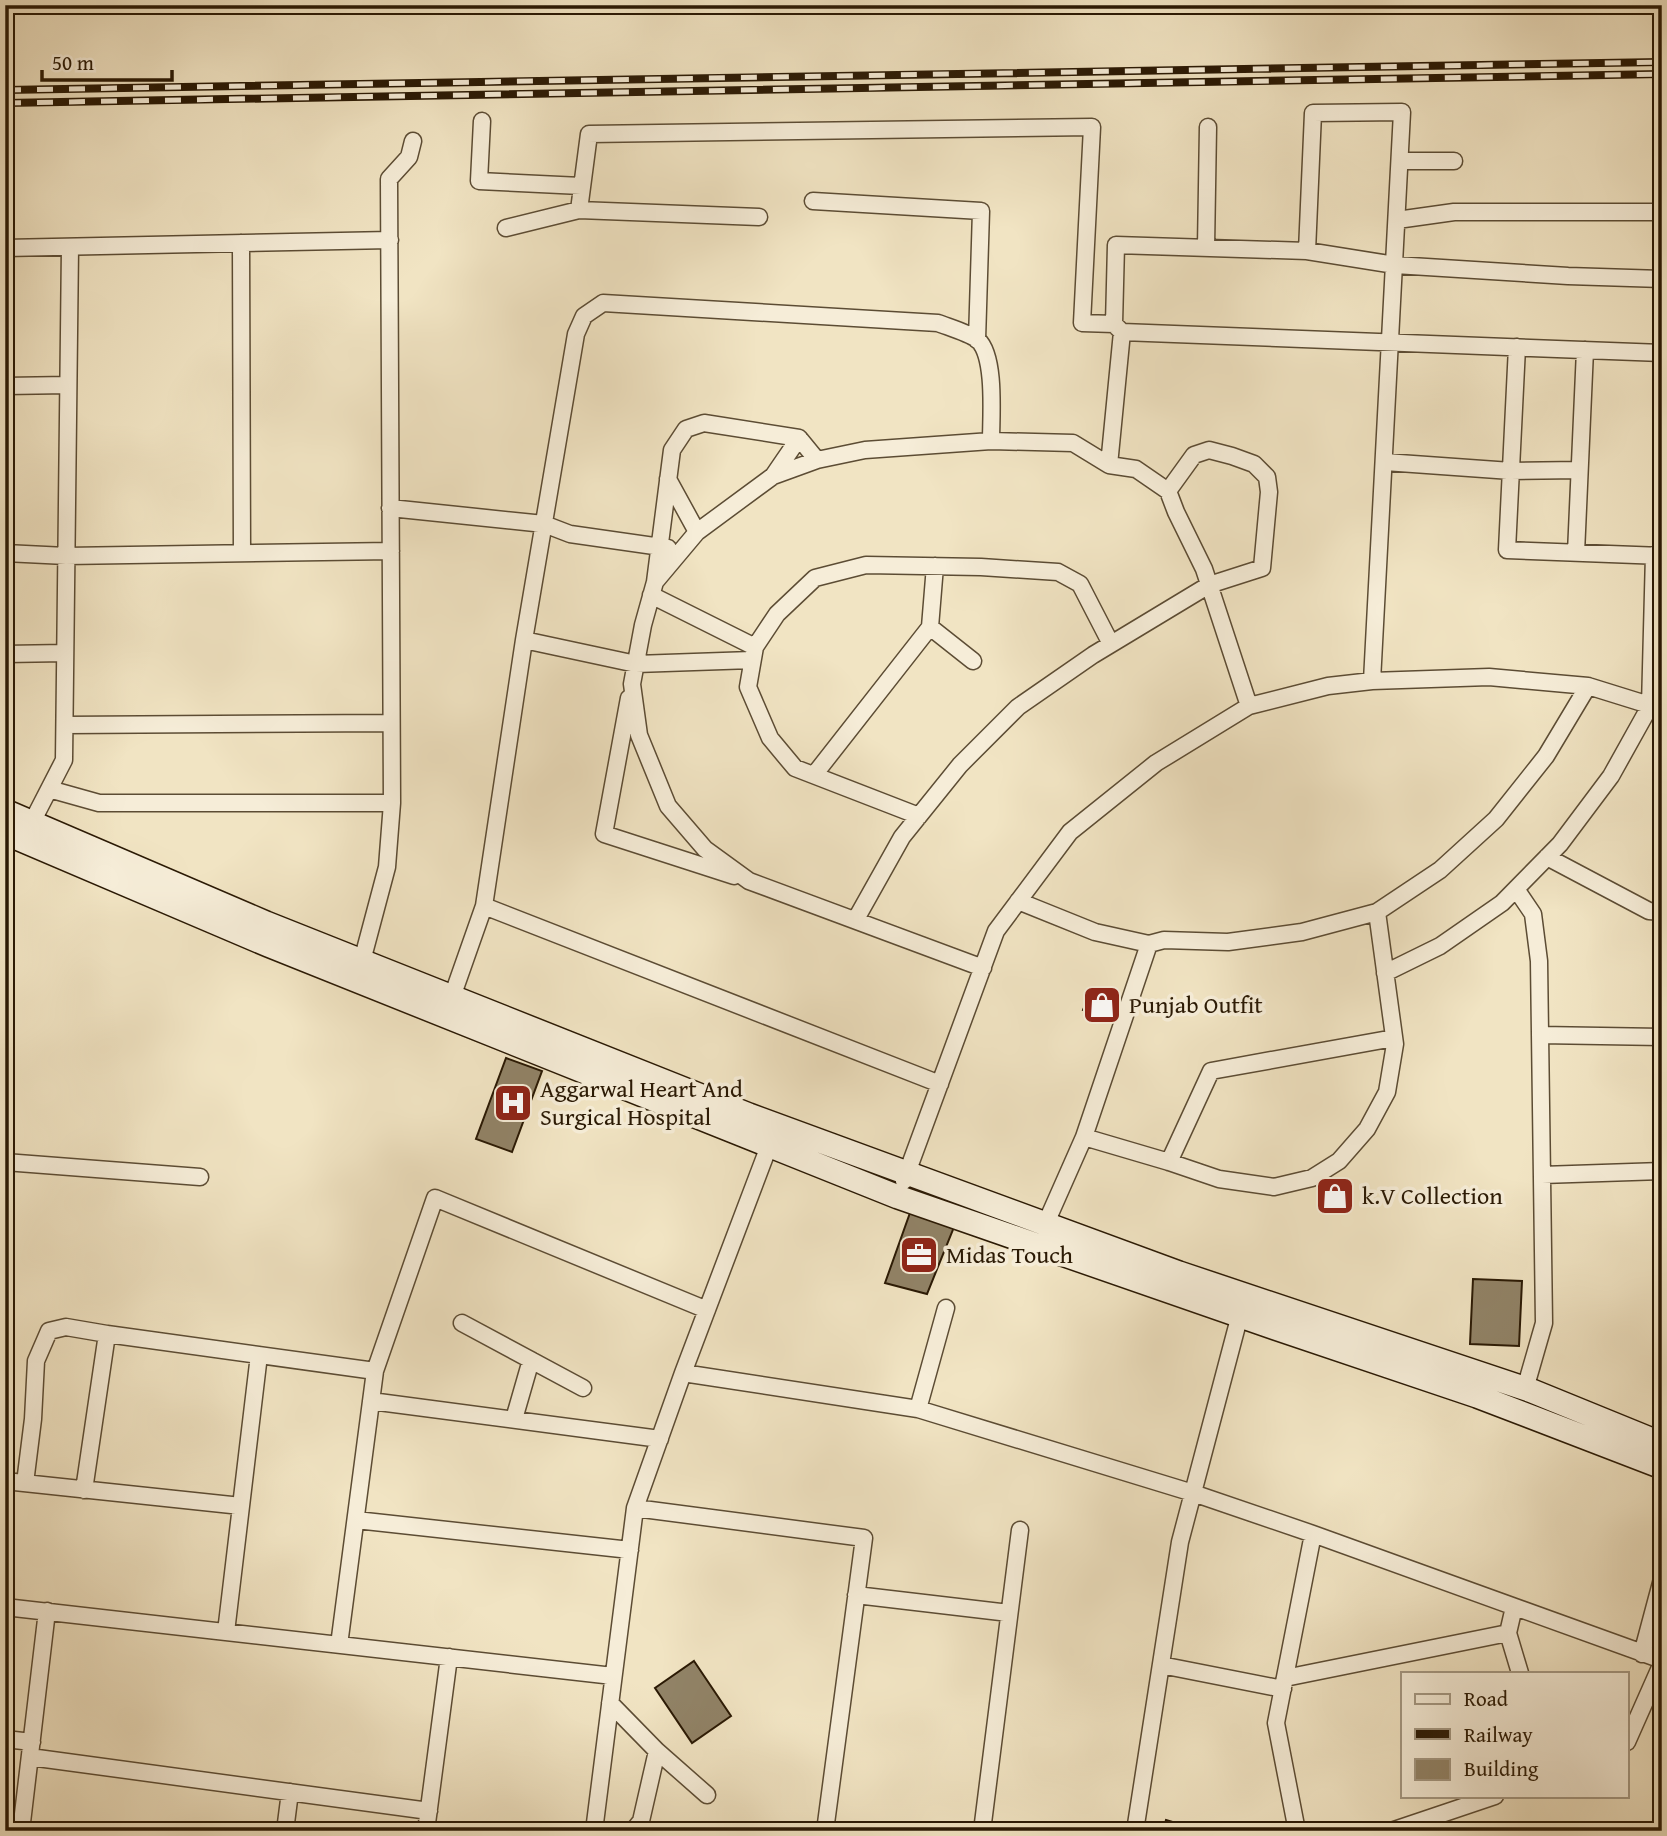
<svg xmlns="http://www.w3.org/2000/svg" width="1667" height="1836" font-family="'Gentium Book Plus',serif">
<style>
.building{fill:#918367;stroke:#2a1904;stroke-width:2}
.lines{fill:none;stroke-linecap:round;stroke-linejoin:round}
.minor-casing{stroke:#5c4c34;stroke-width:19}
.secondary-casing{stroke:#2a1904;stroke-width:26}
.minor{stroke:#f6edd8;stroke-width:16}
.secondary{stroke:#f6edd8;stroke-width:23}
.rail-casing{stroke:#2a1904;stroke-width:8}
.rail{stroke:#f6edd8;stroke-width:5;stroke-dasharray:16;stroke-linecap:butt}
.labels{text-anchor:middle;stroke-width:7;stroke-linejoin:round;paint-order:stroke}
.poi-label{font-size:24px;fill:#2a1904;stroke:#f6edd8;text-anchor:start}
</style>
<rect width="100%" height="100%" fill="#f1e4c3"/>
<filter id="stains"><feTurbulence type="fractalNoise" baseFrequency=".00286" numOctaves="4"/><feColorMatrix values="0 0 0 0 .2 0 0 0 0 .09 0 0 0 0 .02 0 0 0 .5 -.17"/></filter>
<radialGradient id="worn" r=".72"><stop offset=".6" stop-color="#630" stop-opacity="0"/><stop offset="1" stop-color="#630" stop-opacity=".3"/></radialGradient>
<path class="building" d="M 1092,989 L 1121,1000 L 1112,1022 L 1083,1010 Z
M 506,1058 L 542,1071 L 512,1152 L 476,1139 Z
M 911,1210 L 954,1227 L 927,1294 L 885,1283 Z
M 1473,1279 L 1522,1281 L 1519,1346 L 1470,1344 Z
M 694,1661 L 731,1716 L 692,1743 L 655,1688 Z
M 1166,1820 L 1202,1831 L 1163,1831 Z"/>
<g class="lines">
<defs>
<path id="minor" d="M 482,121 L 479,181 L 581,186
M 1400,161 L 1454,161
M 813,201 L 981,211 L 977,340
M 579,210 L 589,134 L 1092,127 L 1082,323 L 1114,324
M 1397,220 L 1454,212 L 1662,212
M 506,228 L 579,210 L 759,217
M 241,243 L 242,553
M 1206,247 L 1208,127
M 5,248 L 390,240
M 1307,251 L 1313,113 L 1402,112 L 1372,681
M 1662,279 L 1568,276 L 1395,265 L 1307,251 L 1116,245 L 1114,324 L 1122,332 L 1662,353
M 1517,347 L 1507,550 L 1662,556
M 5,386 L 68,385
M 1385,462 L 1511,471 L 1579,470
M 1109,465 L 1122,332
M 773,476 L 799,438
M 668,479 L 697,532
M 390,508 L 544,524 L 570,534 L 668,548
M 5,553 L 66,556 L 391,551
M 1576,553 L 1585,350
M 655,582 L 672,450 L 686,429 L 704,423 L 799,438 L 817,460
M 651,595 L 755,647
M 930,627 L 973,661
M 524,640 L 636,664 L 752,660
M 5,654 L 65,653
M 629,698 L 604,834 L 734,876
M 65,725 L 391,723
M 814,775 L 930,627 L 935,566
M 49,789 L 99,803 L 392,803
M 919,816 L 795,768 L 770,738 L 748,687 L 755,647 L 777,614 L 815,578 L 866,565 L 981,567 L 1058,572 L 1080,584 L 1111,644
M 28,830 L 64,760 L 70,247
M 1547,857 L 1649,911 L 1662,912
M 1516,889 L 1533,914 L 1539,961 L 1544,1323 L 1525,1389
M 1018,901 L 1095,932 L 1149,944 L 1164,940 L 1228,942 L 1302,932 L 1377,912 L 1440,870 L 1496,819 L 1546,756 L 1588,686
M 484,906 L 940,1084
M 856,919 L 902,837 L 960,765 L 1018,707 L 1093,655 L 1209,585 L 1262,568 L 1269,492 L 1267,477 L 1254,464 L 1232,456 L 1209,450 L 1194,455 L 1168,491
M 362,961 L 387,867 L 392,803 L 389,179 L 409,157 L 413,141
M 983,968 L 749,881 L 705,849 L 668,806 L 639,735 L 632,684 L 643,625 L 655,582 L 697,532 L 773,476 L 817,460 L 865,450 L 991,441 L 1073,443 L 1109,465 L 1136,469 L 1168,491 L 1176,512 L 1204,569 L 1249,706
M 1385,973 L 1440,946 L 1502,903 L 1560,844 L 1611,776 L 1650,706 L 1654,555
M 452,997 L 484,906 L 524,640 L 576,334 L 584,316 L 603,303 L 938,323 C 948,327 969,333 978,340 C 996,357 991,417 991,441
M 1540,1035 L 1662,1037
M 1084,1137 L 1169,1162 L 1219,1179 L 1274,1187 L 1312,1178 L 1339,1161 L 1367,1129 L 1387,1092 L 1395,1044 L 1377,912
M 5,1162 L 200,1177
M 1169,1162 L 1211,1071 L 1394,1038
M 1542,1175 L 1662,1171
M 904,1181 L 996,931 L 1070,832 L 1156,763 L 1249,706 L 1328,686 L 1372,681 L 1489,677 L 1588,686 L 1662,709
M 1046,1223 L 1084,1137 L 1149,944
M 462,1323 L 583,1388
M 683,1373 L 918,1409 L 1193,1493 L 1313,1534 L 1662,1660
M 371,1401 L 660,1439
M 918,1409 L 946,1308
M 514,1419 L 531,1360
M 5,1481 L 241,1506
M 25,1483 L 33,1419 L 36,1361 L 49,1331 L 66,1327 L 107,1334
M 84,1490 L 107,1334 L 375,1371
M 635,1508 L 864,1538 L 825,1831
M 356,1520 L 630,1550
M 856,1595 L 1009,1613
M 5,1607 L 613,1676
M 1514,1607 L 1508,1633 L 1520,1673
M 226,1632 L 259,1355
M 339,1645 L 375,1371 L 435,1198 L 707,1310
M 1642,1654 L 1662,1579
M 1161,1665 L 1283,1689
M 1285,1678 L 1508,1633
M 610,1703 L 657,1751 L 641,1821 L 633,1831
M 5,1739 L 32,1742
M 1627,1742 L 1662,1663
M 657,1751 L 707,1795
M 30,1757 L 429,1811
M 21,1831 L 47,1611
M 285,1831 L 290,1792
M 426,1831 L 449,1657
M 594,1831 L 635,1508 L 683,1373 L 772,1138
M 982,1831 L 1020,1530
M 1135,1831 L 1180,1542 L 1242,1307
M 1297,1831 L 1276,1723 L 1313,1534
M 1391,1831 L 1495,1796"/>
<path id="secondary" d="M 5,811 L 266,923 L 749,1115 L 1179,1273 L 1532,1391 L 1662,1444
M 5,833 L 268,945 L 898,1197 L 1275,1328 L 1477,1396 L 1662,1467"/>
</defs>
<use href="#minor" class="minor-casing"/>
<use href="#secondary" class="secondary-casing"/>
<use href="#minor" class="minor"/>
<use href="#secondary" class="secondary"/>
<defs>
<path id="rail" d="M 5,90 L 1662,62
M 5,103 L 1662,74"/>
</defs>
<use href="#rail" class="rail-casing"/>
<use href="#rail" class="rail"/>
</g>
<defs>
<symbol id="shop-square" viewBox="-11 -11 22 22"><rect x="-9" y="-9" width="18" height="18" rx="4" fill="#8f2418" stroke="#f6edd8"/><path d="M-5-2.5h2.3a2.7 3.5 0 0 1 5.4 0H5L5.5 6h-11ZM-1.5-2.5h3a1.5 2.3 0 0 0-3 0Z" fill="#fff"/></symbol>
<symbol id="hospital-square" viewBox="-11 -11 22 22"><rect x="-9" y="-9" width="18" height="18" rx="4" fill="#8f2418" stroke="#f6edd8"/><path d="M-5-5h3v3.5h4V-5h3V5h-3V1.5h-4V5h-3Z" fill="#fff"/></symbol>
<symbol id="office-square" viewBox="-11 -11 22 22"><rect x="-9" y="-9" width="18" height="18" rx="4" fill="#8f2418" stroke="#f6edd8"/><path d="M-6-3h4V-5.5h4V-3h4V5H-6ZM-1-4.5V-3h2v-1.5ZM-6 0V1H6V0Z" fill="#fff"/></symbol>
</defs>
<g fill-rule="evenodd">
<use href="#shop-square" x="1080" y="983" width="44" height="44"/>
<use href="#hospital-square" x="491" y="1081" width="44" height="44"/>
<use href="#shop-square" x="1313" y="1174" width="44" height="44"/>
<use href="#office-square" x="897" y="1233" width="44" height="44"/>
</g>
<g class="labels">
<g class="poi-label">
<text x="1129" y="1013">Punjab Outfit</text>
<text x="540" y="1097">Aggarwal Heart And<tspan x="540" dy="28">Surgical Hospital</tspan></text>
<text x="1362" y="1204">k.V Collection</text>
<text x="946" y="1263">Midas Touch</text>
</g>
</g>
<rect width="1667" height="1836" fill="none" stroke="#f1e4c3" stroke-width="28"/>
<rect x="7" y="7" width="1653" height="1822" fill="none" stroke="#2a1904" stroke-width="3.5"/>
<rect x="14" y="14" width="1639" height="1808" fill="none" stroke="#2a1904" stroke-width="2"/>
<rect x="1401" y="1672" width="228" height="126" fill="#f6edd8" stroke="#a49883" stroke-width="2"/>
<rect x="1415" y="1694" width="35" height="10" fill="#f6edd8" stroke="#a49883" stroke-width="2"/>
<text x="1464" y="1706" font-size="21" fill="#2a1904">Road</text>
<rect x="1415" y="1729" width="35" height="10" fill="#2a1904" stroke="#a49883" stroke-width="2"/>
<text x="1464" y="1742" font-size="21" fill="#2a1904">Railway</text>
<rect x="1415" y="1759" width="35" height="21" fill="#918367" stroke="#a49883" stroke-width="2"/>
<text x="1464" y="1776" font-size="21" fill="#2a1904">Building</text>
<path d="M42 70v10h130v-10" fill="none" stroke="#2a1904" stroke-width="3.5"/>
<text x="52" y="70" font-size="21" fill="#2a1904" stroke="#f6edd8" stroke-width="5" paint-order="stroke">50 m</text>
<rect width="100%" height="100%" filter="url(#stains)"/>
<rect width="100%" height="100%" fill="url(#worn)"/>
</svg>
